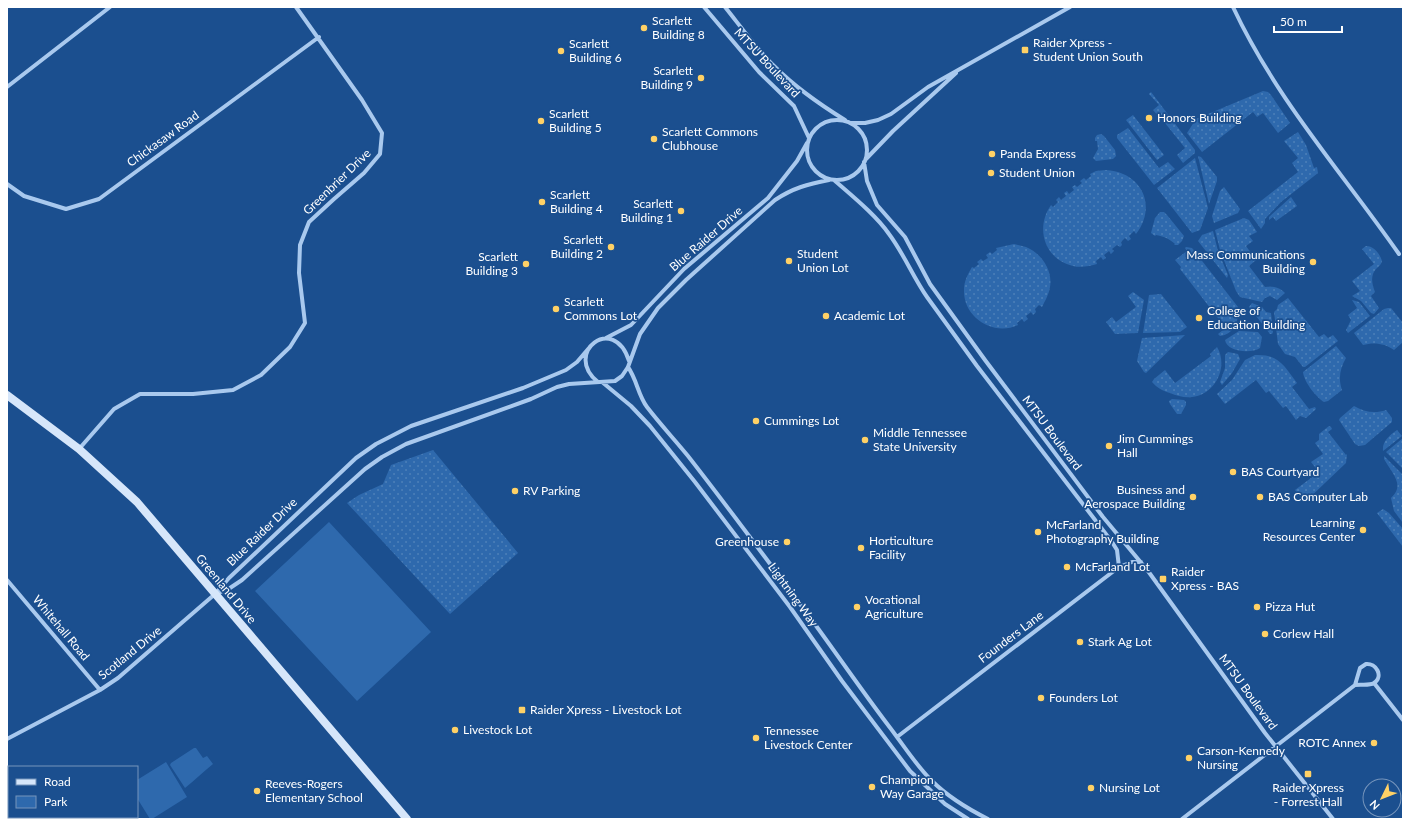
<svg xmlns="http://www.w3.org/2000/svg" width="1410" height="826" font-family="Lato,sans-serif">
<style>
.grass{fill:url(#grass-dots)}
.park{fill:#2e69ad}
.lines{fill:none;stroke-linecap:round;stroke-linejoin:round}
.street{stroke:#a9c9ee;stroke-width:4}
.secondary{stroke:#d6e6fa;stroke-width:8}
.poi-dot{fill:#ffd166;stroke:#1b4f8f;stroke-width:1.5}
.labels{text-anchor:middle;stroke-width:3.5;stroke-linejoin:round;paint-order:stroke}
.poi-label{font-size:12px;fill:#fff;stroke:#1b4f8f;text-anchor:start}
.street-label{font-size:12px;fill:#fff;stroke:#1b4f8f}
</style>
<defs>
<pattern id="grass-dots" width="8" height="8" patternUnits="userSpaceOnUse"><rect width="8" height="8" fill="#2e69ad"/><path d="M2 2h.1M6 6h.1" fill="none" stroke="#4d80b9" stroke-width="1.8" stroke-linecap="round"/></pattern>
</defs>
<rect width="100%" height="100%" fill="#1b4f8f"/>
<path class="grass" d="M 1263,91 L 1268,92 L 1271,95 L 1290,123 L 1278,133 L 1263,113 L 1257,117 L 1253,112 L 1202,152 L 1187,133 L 1196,119 Z
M 1151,92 L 1195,150 L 1195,153 L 1183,163 L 1177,155 L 1185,148 L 1161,118 L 1160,118 L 1153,110 L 1159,105 L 1149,94 Z
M 1133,115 L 1164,155 L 1157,160 L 1126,120 Z
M 1128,128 L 1159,168 L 1168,162 L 1175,169 L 1154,185 L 1117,138 L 1117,135 Z
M 1298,132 L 1306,145 L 1314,168 L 1317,167 L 1318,173 L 1281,202 L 1265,219 L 1265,223 L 1261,229 L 1248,211 L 1298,172 L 1292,163 L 1298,158 L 1284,141 Z
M 1101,134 L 1104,136 L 1115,150 L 1116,156 L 1113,159 L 1096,161 L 1093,158 L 1098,149 L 1097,141 L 1095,141 L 1095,138 L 1097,135 Z
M 1198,156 L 1201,157 L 1217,177 L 1217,181 L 1209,204 Z
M 1195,158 L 1208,208 L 1200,230 L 1192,233 L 1157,188 Z
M 1106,170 C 1141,172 1158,205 1136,234 L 1134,231 L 1129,236 L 1131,239 L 1128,241 L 1125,238 L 1121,242 L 1122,245 L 1120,247 L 1117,245 L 1112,249 L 1114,251 L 1111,254 L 1109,251 L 1104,255 L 1106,258 L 1103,260 L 1101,257 L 1096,261 L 1097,264 C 1090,266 1081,268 1073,266 C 1044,259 1035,228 1051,205 L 1053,207 L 1058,202 L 1056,200 L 1059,197 L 1061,200 L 1066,196 L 1064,193 L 1067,191 L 1069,194 L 1074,190 L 1072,187 L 1075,185 L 1077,187 L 1082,183 L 1080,181 L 1084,178 L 1086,180 L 1091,176 L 1090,174 L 1096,171 Z
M 1224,187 L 1240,209 L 1238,213 L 1214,223 L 1212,216 L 1220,191 Z
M 1291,197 L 1297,206 L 1276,221 L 1273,217 L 1269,220 L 1269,217 Z
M 1160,212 L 1164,212 L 1167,215 L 1184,236 L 1182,241 L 1178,245 L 1174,245 L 1175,244 C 1170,239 1163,236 1156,235 L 1155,236 L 1151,233 L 1155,218 Z
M 1244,218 L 1249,220 L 1257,232 L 1249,236 L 1253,241 L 1246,246 L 1256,260 L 1249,266 L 1265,287 C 1272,286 1280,287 1285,293 L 1277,300 L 1270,296 L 1265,298 L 1262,302 L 1240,297 L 1236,291 L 1220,250 L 1215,230 Z
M 1213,231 L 1218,251 L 1228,275 L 1227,278 L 1198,241 L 1202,235 Z
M 1014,244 C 1018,245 1022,246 1026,247 C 1041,253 1053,270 1050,287 C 1049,294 1045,301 1042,307 L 1039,305 L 1035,309 L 1036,312 L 1033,315 L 1031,312 L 1026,316 L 1028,319 L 1024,322 L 1022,319 L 1017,323 L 1018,325 C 993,337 963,317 964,290 C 964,281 968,274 972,267 L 974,268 L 979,264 L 977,262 L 981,259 L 983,261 L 988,258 L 986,255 L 990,252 L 992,254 L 997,250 L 996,248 Z
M 1366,246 C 1374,246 1380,254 1382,261 C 1381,265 1379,266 1376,269 C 1370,276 1372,284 1375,292 L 1371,296 L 1379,308 L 1374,314 L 1371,313 L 1361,301 L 1352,296 L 1360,291 L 1352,281 L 1374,264 L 1362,249 Z
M 1186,247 L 1192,248 L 1238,307 C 1239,320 1235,334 1220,336 L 1218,334 L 1223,330 L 1219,325 L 1221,322 L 1180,269 L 1181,267 L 1175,260 L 1187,251 L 1185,248 Z
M 1133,292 L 1144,300 L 1138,333 L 1115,334 L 1106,322 L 1112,317 L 1116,322 L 1136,307 L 1128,296 Z
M 1161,294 L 1187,327 L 1180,332 L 1143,333 L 1149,295 Z
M 1288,298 L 1319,337 L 1324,334 L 1328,338 L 1333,335 L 1338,341 L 1305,367 L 1303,367 L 1295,357 L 1285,354 L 1278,344 L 1274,312 L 1277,309 L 1278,305 Z
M 1352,300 L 1359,302 L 1370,316 L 1348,333 L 1346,330 L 1351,320 L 1348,315 L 1357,308 Z
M 1252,303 L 1262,307 L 1266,312 L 1271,313 L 1273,332 L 1272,334 L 1270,334 L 1249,307 Z
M 1388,308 L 1391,308 L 1403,323 L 1403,342 L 1394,350 C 1385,343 1373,342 1363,345 L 1354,333 L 1384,309 Z
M 1239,331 L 1258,332 L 1262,337 L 1260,348 C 1251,354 1227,352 1225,340 Z
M 1185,335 L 1146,373 L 1144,372 L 1137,361 L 1142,338 Z
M 1336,346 L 1346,358 C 1340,368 1338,379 1342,390 L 1328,401 L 1324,402 C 1316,397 1304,382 1303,372 Z
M 1217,347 C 1229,367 1215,395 1192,397 C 1185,398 1177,396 1170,393 C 1163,391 1157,388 1152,382 L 1154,379 L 1165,370 L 1175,383 L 1211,356 L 1210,354 Z
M 1228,352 L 1238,354 L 1240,359 L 1232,373 L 1222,385 L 1220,382 L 1225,368 L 1225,355 Z
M 1255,355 C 1279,354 1284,366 1297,383 L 1292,387 L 1309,409 L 1315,407 L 1316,409 L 1315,410 L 1306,418 L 1300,416 L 1296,420 L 1286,406 L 1283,408 L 1269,391 L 1266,393 L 1256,380 L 1225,404 L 1217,394 L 1232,380 L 1245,360 Z
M 1172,399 L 1184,400 L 1186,402 L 1186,405 L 1181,414 L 1177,414 L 1170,404 L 1169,401 Z
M 1354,406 C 1364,412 1375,414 1386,410 L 1392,418 L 1392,422 L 1365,445 L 1359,446 L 1355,444 L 1339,420 L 1340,418 Z
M 1329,426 L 1331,427 L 1332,429 L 1328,432 L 1346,455 L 1347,454 L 1346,463 L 1305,502 L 1295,490 L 1319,472 L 1311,462 L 1323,454 L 1315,443 L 1319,440 L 1319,434 Z
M 1397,430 L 1402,436 L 1383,451 C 1382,441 1389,436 1397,430 Z
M 1403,438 L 1403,469 L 1386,452 Z
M 433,450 L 518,553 L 450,614 L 347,503 L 359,495 L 383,484 L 391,465 Z
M 1384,456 L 1403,475 L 1403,523 L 1394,511 L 1391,498 C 1406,485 1391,472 1384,459 Z
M 1383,509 L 1389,513 L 1403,529 L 1403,547 L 1377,513 Z"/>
<path class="park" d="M 329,522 L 431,632 L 357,701 L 255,591 Z
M 194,748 L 196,748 L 203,758 L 207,756 L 213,764 C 203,772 195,780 185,788 L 170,765 L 171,763 Z
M 166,762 L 187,797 L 152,819 L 150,819 L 137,798 L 137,780 Z"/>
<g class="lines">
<path class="street" d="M 704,7 L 759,72 L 794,106 L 809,138
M 725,7 C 741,27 756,48 774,66 C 795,87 819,104 845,120
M 1233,7 C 1276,99 1341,171 1399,254
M 7,87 L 110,7
M807 150a30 30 0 1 1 60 0a30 30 0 1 1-60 0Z
M 851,123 L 865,123 L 878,120 L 891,114 L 928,87 L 1070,7
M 866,159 L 893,131 L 956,73
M 864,162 L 867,181 L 877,205 L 905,237 L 930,284 L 985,360 L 1103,517 L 1148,571 L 1265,733 L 1333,819
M 834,180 C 851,195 876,215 889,234 C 904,254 913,277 927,297 L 977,366 L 1112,542 L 1117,550 L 1119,567
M 7,184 L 24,196 L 66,209 L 99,199 L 319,37
M 606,338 L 631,325 L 684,269 L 768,198 L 797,161 L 807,143
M 628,367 C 637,380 638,395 647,407 C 660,424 675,440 688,456 C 724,502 759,549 794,596 C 826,638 856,683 888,725 C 902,743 915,764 931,780 C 947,796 968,809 988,819
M 598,382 C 562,353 614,313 629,361
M 602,382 L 631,406 L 650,426 L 695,482 L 790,607 L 842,681 L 910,771 L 945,804 L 968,819
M 79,449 L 114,409 L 140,394 L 193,394 L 233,390 L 261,375 L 290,347 L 305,323 L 299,273 L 300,245 L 309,222 L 334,199 L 364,173 L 380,154 L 382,133 L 362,100 L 296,7
M 7,580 L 100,690
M 216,594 L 230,588 L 242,580 L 365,469 L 382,457 L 406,444 L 531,399 L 557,387 L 569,384 L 615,381 L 622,376 L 628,367 L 640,334 L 658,308 L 686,280 L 775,200 C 793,188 808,184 829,180
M 1366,664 C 1376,663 1384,676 1374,683 C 1369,686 1361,684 1355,685 L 1360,668 Z
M 1374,683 L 1403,720
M 897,737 L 1119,567 L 1132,562 L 1141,562
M 7,739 L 100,690 L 118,678 L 215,594 L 229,578 L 356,458 L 376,444 L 411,426 L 523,388 L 566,370 L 577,362 L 589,348
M 1182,819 L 1355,685"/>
<path class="secondary" d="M 7,395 L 79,449 L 137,502 L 407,819"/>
</g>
<g class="poi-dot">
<circle cx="644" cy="28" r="4"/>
<rect x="1021" y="46" width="8" height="8" rx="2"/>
<circle cx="561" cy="51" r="4"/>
<circle cx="701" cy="78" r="4"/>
<circle cx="1149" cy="118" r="4"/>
<circle cx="541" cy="121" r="4"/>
<circle cx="654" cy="139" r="4"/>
<circle cx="992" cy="154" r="4"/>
<circle cx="991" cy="173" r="4"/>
<circle cx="542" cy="202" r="4"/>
<circle cx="681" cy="211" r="4"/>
<circle cx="611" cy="247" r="4"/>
<circle cx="789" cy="261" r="4"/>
<circle cx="1313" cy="262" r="4"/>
<circle cx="526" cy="264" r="4"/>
<circle cx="556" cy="309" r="4"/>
<circle cx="826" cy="316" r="4"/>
<circle cx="1199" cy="318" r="4"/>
<circle cx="756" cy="421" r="4"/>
<circle cx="865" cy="440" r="4"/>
<circle cx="1109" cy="446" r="4"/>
<circle cx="1233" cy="472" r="4"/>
<circle cx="515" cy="491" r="4"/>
<circle cx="1193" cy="497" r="4"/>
<circle cx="1260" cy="497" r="4"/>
<circle cx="1363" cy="530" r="4"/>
<circle cx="1038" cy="532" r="4"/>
<circle cx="787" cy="542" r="4"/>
<circle cx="861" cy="548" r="4"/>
<circle cx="1067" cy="567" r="4"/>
<rect x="1159" y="575" width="8" height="8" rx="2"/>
<circle cx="857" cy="607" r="4"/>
<circle cx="1257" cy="607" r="4"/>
<circle cx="1265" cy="634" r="4"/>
<circle cx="1080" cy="642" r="4"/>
<circle cx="1041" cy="698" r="4"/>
<rect x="518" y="706" width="8" height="8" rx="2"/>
<circle cx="455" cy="730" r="4"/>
<circle cx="756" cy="738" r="4"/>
<circle cx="1374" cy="743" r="4"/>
<circle cx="1189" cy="758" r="4"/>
<rect x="1304" y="770" width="8" height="8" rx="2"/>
<circle cx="872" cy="787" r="4"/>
<circle cx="1091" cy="788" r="4"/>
<circle cx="257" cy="791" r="4"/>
</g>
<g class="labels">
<g class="poi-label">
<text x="652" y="25">Scarlett<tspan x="652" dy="14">Building 8</tspan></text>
<text x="1033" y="47">Raider Xpress -<tspan x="1033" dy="14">Student Union South</tspan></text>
<text x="569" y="48">Scarlett<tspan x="569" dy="14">Building 6</tspan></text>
<text x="693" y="75" text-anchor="end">Scarlett<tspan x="693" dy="14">Building 9</tspan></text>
<text x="549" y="118">Scarlett<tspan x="549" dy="14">Building 5</tspan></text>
<text x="1157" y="122">Honors Building</text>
<text x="662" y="136">Scarlett Commons<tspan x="662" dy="14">Clubhouse</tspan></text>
<text x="1000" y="158">Panda Express</text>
<text x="999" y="177">Student Union</text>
<text x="550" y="199">Scarlett<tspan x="550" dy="14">Building 4</tspan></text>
<text x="673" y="208" text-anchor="end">Scarlett<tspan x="673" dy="14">Building 1</tspan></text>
<text x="603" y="244" text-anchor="end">Scarlett<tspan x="603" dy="14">Building 2</tspan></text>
<text x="797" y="258">Student<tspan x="797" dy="14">Union Lot</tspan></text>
<text x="1305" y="259" text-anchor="end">Mass Communications<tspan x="1305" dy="14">Building</tspan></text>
<text x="518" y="261" text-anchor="end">Scarlett<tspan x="518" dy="14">Building 3</tspan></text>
<text x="564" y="306">Scarlett<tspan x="564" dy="14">Commons Lot</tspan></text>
<text x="1207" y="315">College of<tspan x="1207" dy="14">Education Building</tspan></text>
<text x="834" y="320">Academic Lot</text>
<text x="764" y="425">Cummings Lot</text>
<text x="873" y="437">Middle Tennessee<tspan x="873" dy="14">State University</tspan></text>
<text x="1117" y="443">Jim Cummings<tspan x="1117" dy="14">Hall</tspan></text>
<text x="1241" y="476">BAS Courtyard</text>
<text x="1185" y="494" text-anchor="end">Business and<tspan x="1185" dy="14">Aerospace Building</tspan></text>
<text x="523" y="495">RV Parking</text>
<text x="1268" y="501">BAS Computer Lab</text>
<text x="1355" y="527" text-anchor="end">Learning<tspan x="1355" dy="14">Resources Center</tspan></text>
<text x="1046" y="529">McFarland<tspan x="1046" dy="14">Photography Building</tspan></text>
<text x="869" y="545">Horticulture<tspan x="869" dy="14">Facility</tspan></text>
<text x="779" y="546" text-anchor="end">Greenhouse</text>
<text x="1075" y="571">McFarland Lot</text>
<text x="1171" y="576">Raider<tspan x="1171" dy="14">Xpress - BAS</tspan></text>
<text x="865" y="604">Vocational<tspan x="865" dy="14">Agriculture</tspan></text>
<text x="1265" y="611">Pizza Hut</text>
<text x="1273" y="638">Corlew Hall</text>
<text x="1088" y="646">Stark Ag Lot</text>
<text x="1049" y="702">Founders Lot</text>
<text x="530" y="714">Raider Xpress - Livestock Lot</text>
<text x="463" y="734">Livestock Lot</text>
<text x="764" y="735">Tennessee<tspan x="764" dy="14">Livestock Center</tspan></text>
<text x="1366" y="747" text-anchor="end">ROTC Annex</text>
<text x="1197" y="755">Carson-Kennedy<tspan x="1197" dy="14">Nursing</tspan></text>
<text x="880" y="784">Champion<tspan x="880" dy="14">Way Garage</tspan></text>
<text x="265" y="788">Reeves-Rogers<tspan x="265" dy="14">Elementary School</tspan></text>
<text x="1099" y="792">Nursing Lot</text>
<text x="1308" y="792" text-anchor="middle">Raider Xpress<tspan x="1308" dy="14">- Forrest Hall</tspan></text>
</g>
<g class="street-label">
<text transform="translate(767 63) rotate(47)" y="4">MTSU Boulevard</text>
<text transform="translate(163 139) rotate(-36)" y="4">Chickasaw Road</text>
<text transform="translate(337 182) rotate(-44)" y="4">Greenbrier Drive</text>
<text transform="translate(706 239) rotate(-41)" y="4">Blue Raider Drive</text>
<text transform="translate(1052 433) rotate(53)" y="4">MTSU Boulevard</text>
<text transform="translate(262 532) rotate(-44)" y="4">Blue Raider Drive</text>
<text transform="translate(226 589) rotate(50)" y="4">Greenland Drive</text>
<text transform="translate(793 595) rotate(54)" y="4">Lightning Way</text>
<text transform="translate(61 628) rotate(50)" y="4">Whitehall Road</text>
<text transform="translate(1011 637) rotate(-37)" y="4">Founders Lane</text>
<text transform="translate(130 653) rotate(-39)" y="4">Scotland Drive</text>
<text transform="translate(1248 692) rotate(54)" y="4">MTSU Boulevard</text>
</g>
</g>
<rect width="1410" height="826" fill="none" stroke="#ffffff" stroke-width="16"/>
<rect x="8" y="766" width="130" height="52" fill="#1b4f8f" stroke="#7695bc"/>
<rect x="16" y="779" width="20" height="6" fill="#d6e6fa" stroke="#7695bc"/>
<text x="44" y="786" font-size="12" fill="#ffffff">Road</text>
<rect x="16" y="796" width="20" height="12" fill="#2e69ad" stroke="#7695bc"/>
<text x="44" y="806" font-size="12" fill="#ffffff">Park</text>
<g transform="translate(1382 798) rotate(227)"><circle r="19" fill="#1b4f8f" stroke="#7695bc"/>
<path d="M0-3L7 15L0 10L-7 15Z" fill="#ffd166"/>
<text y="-6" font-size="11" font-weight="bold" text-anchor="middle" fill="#ffffff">N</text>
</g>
<path d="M1274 26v6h68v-6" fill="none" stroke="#ffffff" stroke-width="2"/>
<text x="1280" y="26" font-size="12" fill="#ffffff" stroke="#1b4f8f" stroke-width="3" paint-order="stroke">50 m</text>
</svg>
